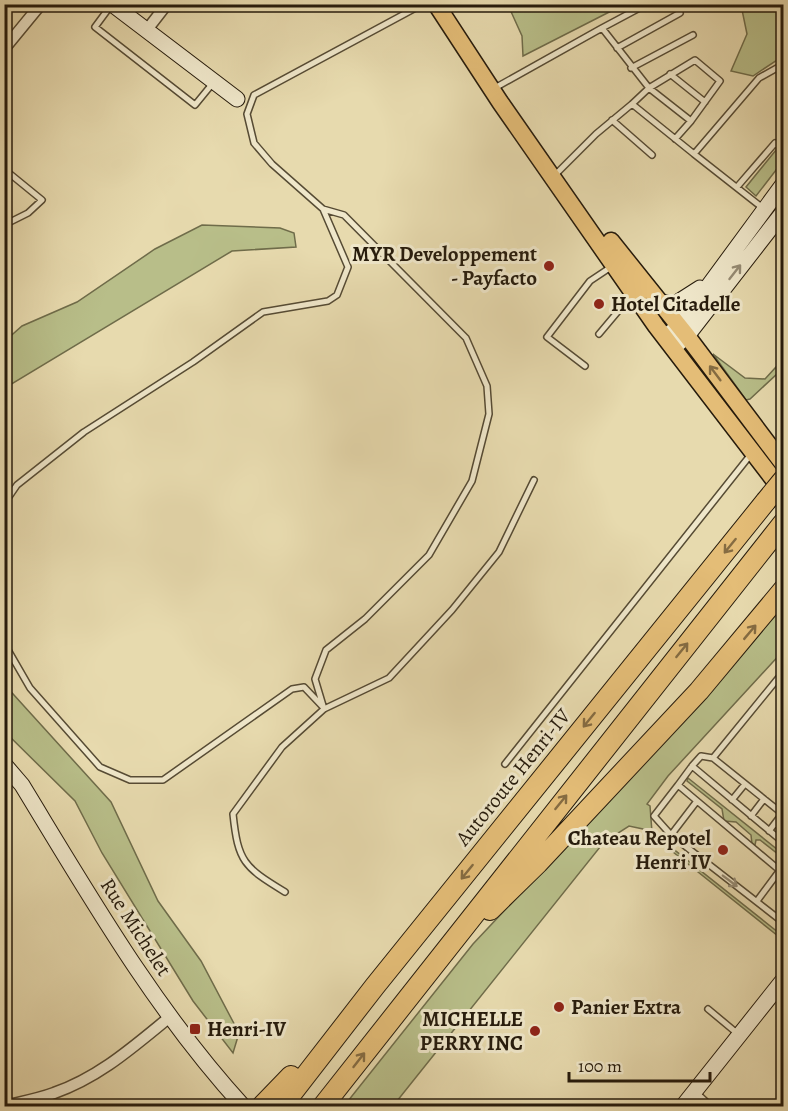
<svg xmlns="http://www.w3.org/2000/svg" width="788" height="1111" font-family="Alegreya,serif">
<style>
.green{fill:#b8be89;stroke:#6f6c4a;stroke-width:1.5}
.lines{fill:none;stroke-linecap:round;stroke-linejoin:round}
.lane-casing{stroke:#564b34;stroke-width:8}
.street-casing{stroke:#564b34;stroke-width:13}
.secondary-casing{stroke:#261b0c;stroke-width:17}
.primary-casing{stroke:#261b0c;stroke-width:19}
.highway-casing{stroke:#261b0c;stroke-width:22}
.lane{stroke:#efe7ca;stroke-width:5}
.street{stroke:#efe7ca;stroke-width:10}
.secondary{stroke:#efe7ca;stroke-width:15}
.primary{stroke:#e4bd77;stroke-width:16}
.highway{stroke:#e4bd77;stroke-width:20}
.highway-bridge-casing{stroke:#261b0c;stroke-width:22;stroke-linecap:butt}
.highway-bridge{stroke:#e4bd77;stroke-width:20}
.oneway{stroke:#958b74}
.oneway2{stroke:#856c42}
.poi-dot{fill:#8f2418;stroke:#efe7ca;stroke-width:2}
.labels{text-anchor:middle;stroke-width:6;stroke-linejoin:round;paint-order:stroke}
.poi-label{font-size:21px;font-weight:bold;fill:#261b0c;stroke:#efe7ca;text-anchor:end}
.street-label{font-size:21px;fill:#261b0c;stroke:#efe7ca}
</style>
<rect width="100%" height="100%" fill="#e7daae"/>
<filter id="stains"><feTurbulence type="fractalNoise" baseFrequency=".00333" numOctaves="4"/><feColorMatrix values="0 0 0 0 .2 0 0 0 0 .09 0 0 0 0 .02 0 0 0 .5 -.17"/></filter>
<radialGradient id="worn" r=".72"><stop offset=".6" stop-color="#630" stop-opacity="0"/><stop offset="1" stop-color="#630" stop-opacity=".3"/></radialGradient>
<path class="green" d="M 508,5 L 623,5 L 523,56 L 522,36 Z
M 741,5 L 783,5 L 783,56 L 753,76 L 731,71 L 747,34 Z
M 776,150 L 783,156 L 783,161 L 756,196 L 746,187 Z
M 202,225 L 280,228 L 294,233 L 296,247 L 232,251 L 5,388 L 5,341 L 22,326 L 77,302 L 155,249 Z
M 713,354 L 745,378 L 765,379 L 776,367 L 778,373 L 750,399 L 746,400 Z
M 783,603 L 783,651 L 668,776 L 647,804 L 650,806 L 652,832 L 779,933 L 783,927 L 783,940 L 658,840 L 643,829 L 629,826 L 604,842 L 393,1106 L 344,1106 L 473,944 L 699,704 Z
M 4,684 L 111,802 L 158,901 L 201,961 L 239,1033 L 233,1053 L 193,1001 L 102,853 L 75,801 L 5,732 Z
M 688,778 L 783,854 L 783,858 L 760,840 L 756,840 L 755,845 L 752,844 L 751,835 L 736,822 L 724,821 L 722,809 L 687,781 Z"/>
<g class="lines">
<defs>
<path id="lane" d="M 112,4 L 95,27 L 195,105 L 213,83
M 647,4 L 602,28 L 649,88 L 695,60 L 720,81 L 691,121
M 617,48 L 680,13
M 631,68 L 693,35
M 670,74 L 705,102
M 493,89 L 602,28
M 612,120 L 652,155
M 675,139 L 691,121 L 649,88 L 632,104 L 694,154
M 4,169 L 42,200 L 28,213 L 4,225
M 554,176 L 596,134 L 632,104
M 737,187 L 775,143 L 784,150
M 764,209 L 694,154 L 759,78 L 784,64
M 599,334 L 631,296
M 585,366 L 547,337 L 590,281 L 611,267
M 4,504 L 17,485 L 84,432 L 193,362 L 263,312 L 328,301 L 337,295 L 348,267 L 323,209
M 4,643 L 30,688 L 100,767 L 130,780 L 163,780 L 292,689 L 304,687 L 323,707
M 784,671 L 713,758 L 784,815
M 324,709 L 315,679 L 326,650 L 365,619 L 429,555 L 472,481 L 489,414 L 487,386 L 466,338 L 344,215 L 323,209 L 272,164 L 254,143 L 247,114 L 254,95 L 423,4
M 505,764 L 752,453
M 692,766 L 701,756 L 713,758
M 678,785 L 692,766 L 784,843
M 732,800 L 745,784
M 751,816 L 764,799
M 776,823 L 784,829
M 769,831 L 782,814
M 671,835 L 697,801
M 784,874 L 678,785 L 654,816 L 671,835 L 784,923
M 285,892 C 244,867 238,862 233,814 L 282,747 L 324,709 L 389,678 L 452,610 L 499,552 L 534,480
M 757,901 L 780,870
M 708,1009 L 738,1034"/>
<path id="street" d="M 146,31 L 167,4
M 4,49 L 41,4
M 693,1093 L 707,1106
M 4,1106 C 21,1102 38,1099 54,1093 C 100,1077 134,1046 171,1016"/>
<path id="secondary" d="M 112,4 L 237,99
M 659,302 L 675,304 L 700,288
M 665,337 L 679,326 L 784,183
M 673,348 L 687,336 L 784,211
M 4,764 L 22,785 C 89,895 155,1010 243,1106
M 683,1106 L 784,979"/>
<path id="primary" d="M 436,4 L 500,102 L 656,326 L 784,493
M 611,241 L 687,336 L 784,465"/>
<path id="highway" d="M 490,910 L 538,863 L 699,691 L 784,589
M 262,1106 L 291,1076
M 282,1106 L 375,986 L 766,501
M 323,1106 L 784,522"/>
</defs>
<use href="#lane" class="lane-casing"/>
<use href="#street" class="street-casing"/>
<use href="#secondary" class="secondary-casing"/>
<use href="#primary" class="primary-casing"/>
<use href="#highway" class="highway-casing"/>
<use href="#lane" class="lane"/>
<use href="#street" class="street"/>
<use href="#secondary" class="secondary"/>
<use href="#primary" class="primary"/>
<use href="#highway" class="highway"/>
<defs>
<path id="highway-bridge" d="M 766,501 L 784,479"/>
</defs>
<use href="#highway-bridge" class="highway-bridge-casing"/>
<use href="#highway-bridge" class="highway-bridge"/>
</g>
<defs><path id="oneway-shaft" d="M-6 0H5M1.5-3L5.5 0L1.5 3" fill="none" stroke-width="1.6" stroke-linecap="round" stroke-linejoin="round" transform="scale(1.5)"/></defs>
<g class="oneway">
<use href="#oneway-shaft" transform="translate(735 272) rotate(-52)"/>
<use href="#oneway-shaft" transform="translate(730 881) rotate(37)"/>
</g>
<g class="oneway2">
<use href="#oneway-shaft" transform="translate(715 373) rotate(-127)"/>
<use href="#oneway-shaft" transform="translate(730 546) rotate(129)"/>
<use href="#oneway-shaft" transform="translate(750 632) rotate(-50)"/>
<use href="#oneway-shaft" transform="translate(682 650) rotate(-51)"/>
<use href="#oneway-shaft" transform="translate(589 720) rotate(129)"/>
<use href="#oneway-shaft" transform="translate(561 802) rotate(-51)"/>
<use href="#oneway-shaft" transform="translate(467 872) rotate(129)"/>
<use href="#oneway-shaft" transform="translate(359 1060) rotate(-52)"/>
</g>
<g class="poi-dot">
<circle cx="549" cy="266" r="6"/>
<circle cx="599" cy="304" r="6"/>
<circle cx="723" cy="850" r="6"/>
<circle cx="559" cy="1007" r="6"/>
<rect x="189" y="1023" width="12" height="12" rx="3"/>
<circle cx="535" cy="1031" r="6"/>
</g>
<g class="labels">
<g class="poi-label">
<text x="537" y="261">MYR Developpement<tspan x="537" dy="24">- Payfacto</tspan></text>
<text x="611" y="311" text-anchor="start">Hotel Citadelle</text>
<text x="711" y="845">Chateau Repotel<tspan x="711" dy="24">Henri IV</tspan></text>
<text x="571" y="1014" text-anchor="start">Panier Extra</text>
<text x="523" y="1026">MICHELLE<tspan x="523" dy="24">PERRY INC</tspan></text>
<text x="207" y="1036" text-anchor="start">Henri-IV</text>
</g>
<g class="street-label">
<text transform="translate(513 777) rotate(-51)" y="7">Autoroute Henri-IV</text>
<text transform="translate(136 927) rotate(57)" y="7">Rue Michelet</text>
</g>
</g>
<rect width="788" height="1111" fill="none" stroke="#e7daae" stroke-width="24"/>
<rect x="6" y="6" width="776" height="1099" fill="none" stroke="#261b0c" stroke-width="3"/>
<rect x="12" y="12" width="764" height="1087" fill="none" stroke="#261b0c" stroke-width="1.5"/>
<path d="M569 1072v9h141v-9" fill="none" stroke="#261b0c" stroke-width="3"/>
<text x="578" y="1072" font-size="18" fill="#261b0c" stroke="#efe7ca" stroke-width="4.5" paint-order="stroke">100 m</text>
<rect width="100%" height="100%" filter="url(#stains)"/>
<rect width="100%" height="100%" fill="url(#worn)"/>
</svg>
